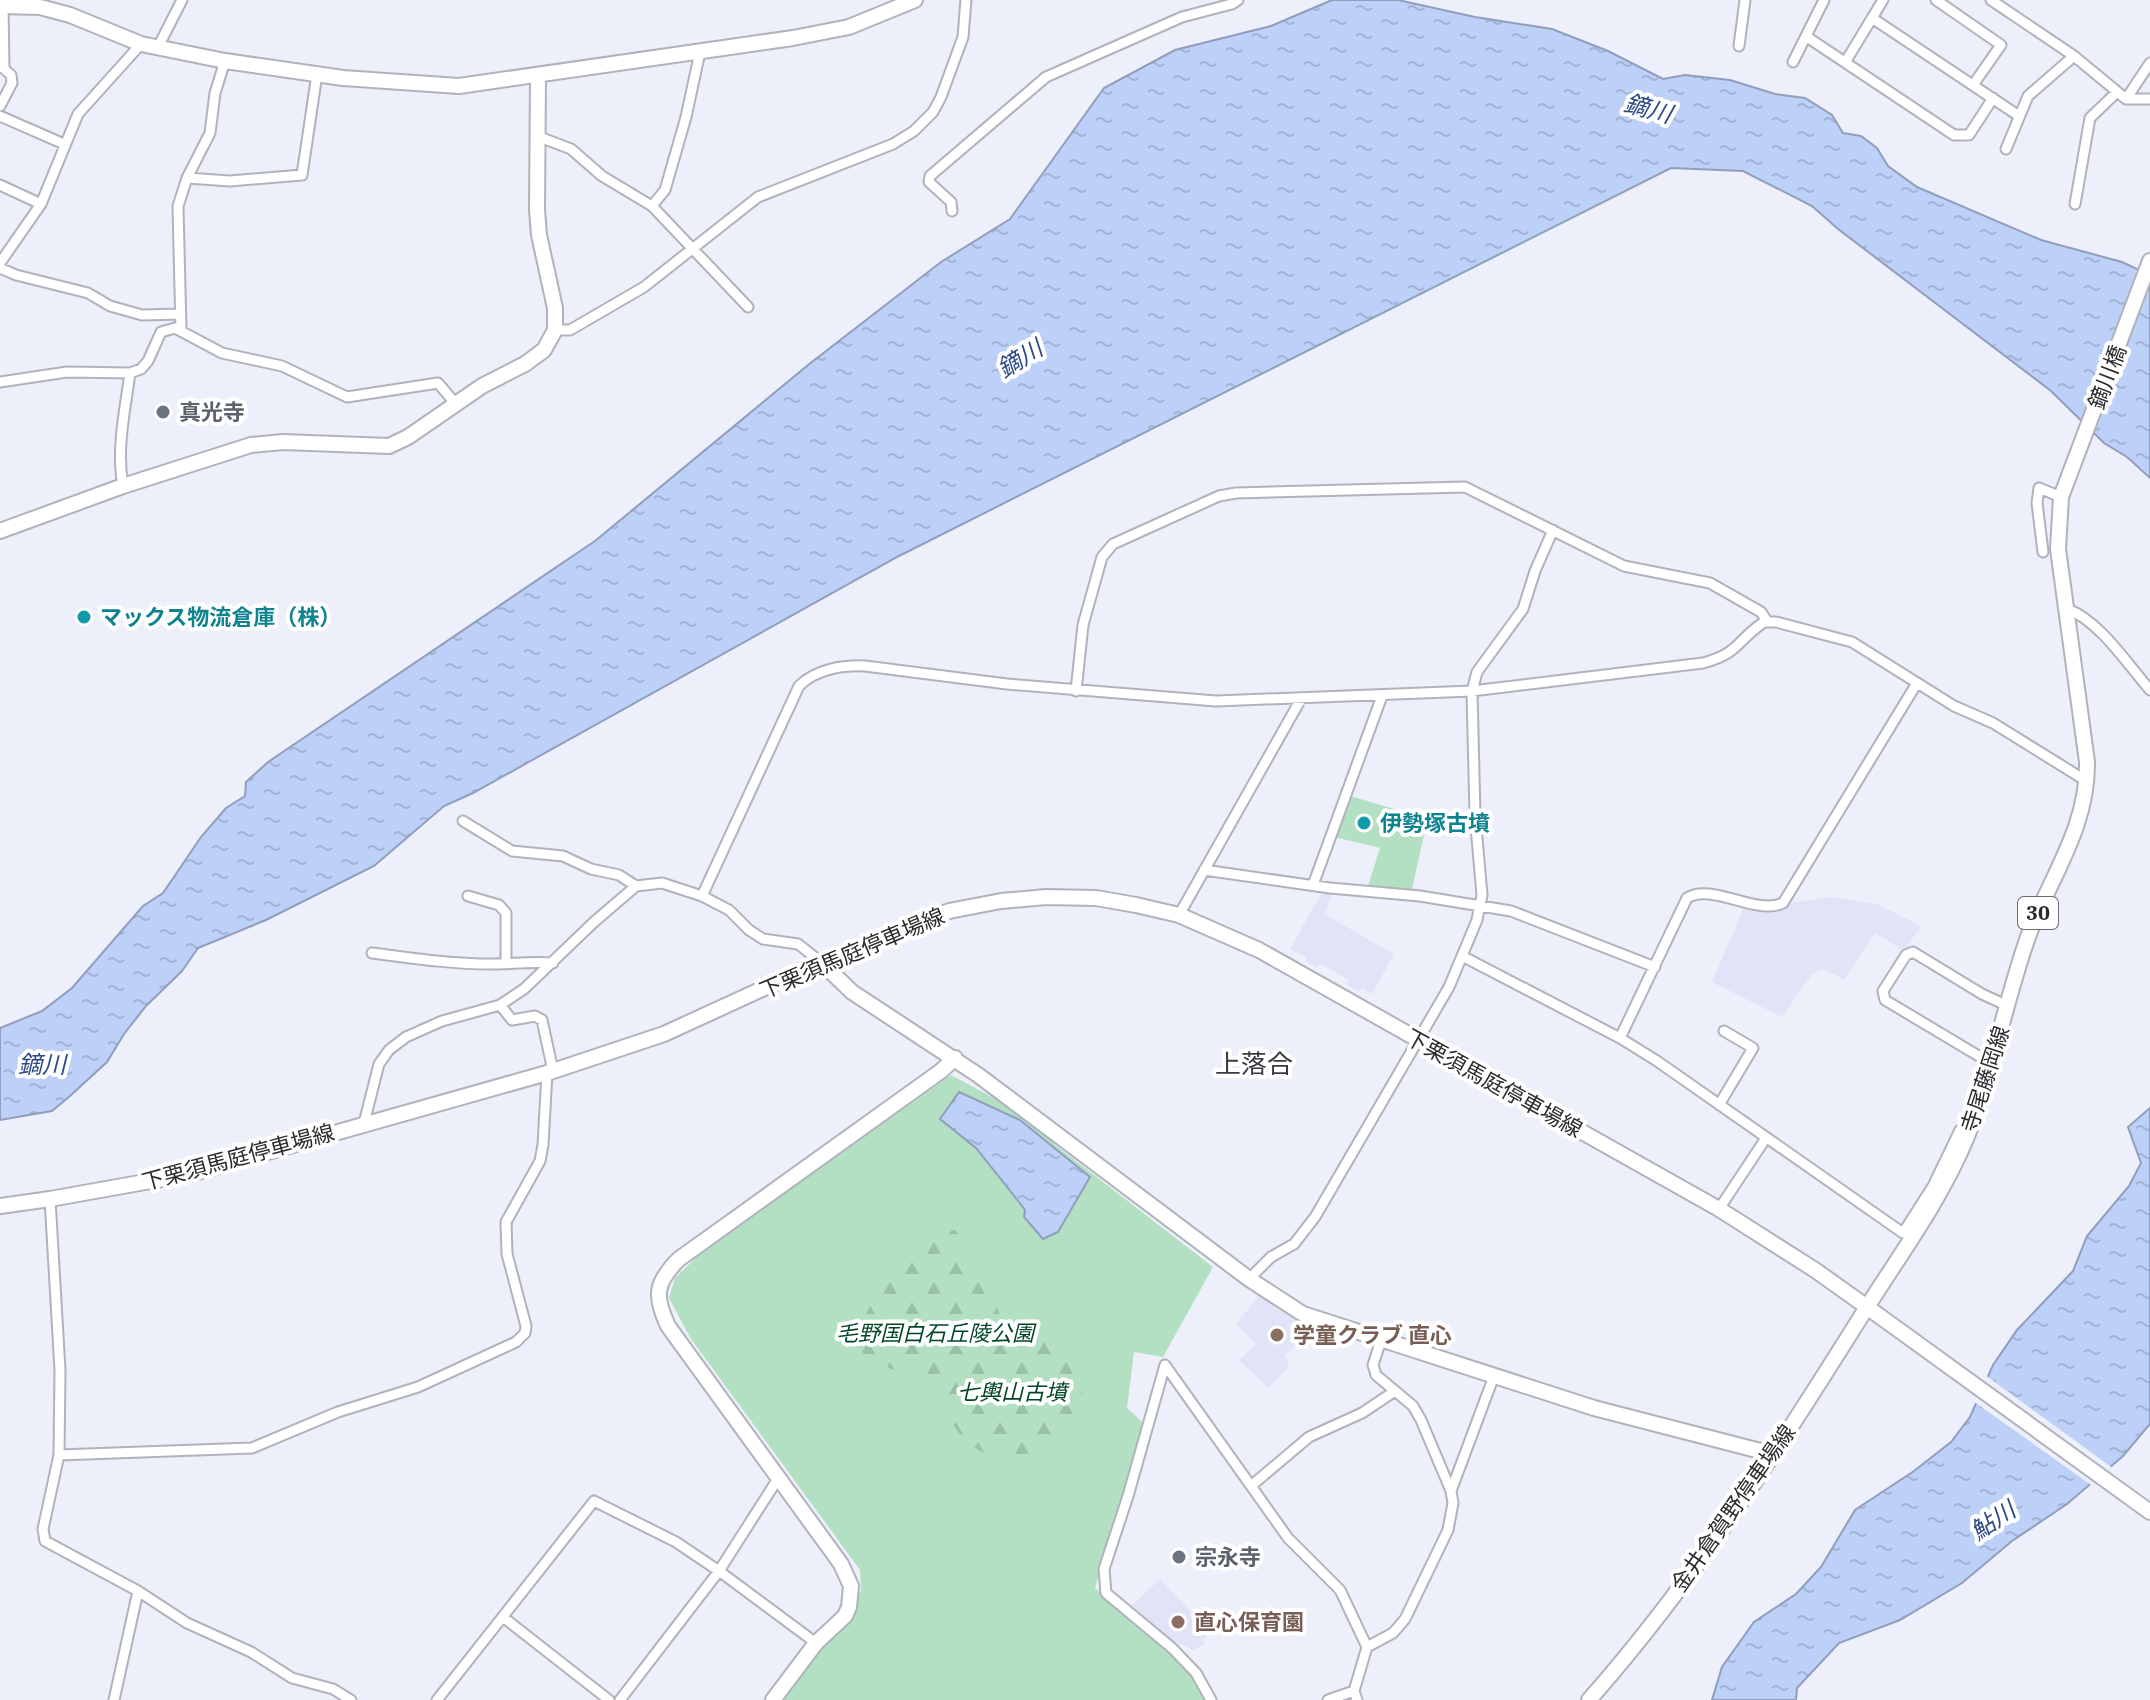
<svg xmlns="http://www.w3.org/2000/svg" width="2150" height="1700" font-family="'IBM Plex Serif','Noto Sans JP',serif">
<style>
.built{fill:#e1e4f6}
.green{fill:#b3e0c2}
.forest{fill:url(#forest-firs)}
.water{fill:url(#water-ripples);stroke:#909ebc;stroke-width:2}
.pier{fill:#edeffa}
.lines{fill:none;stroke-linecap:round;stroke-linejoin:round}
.street-casing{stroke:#b0b2bc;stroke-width:13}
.secondary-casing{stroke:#b0b2bc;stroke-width:18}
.primary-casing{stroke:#b0b2bc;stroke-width:18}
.street{stroke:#fff;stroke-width:9}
.secondary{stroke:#fff;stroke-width:14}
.primary{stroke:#fff;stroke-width:14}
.worship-dot{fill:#6b7280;stroke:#fff;stroke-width:3}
.culture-dot{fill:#0f9aa8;stroke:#fff;stroke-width:3}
.education-dot{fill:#8d6e63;stroke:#fff;stroke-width:3}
.labels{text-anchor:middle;stroke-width:8;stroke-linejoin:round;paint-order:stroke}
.shield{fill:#fff;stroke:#6a6b6d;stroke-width:2}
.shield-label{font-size:20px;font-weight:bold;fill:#2a2b2f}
.street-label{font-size:22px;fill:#2a2b2f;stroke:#fff}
.worship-label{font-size:22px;font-weight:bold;fill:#5b616d;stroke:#fff;text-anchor:start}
.culture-label{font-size:22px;font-weight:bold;fill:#0d838f;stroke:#fff;text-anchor:start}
.park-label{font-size:22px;font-style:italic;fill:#024626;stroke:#fff}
.education-label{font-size:22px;font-weight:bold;fill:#785e54;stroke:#fff;text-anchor:start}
.water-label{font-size:24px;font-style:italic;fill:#2e4985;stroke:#fff}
.quarter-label{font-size:26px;fill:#393b43;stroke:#fff}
</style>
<defs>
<pattern id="forest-firs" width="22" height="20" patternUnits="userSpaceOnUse" patternTransform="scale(2)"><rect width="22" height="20" fill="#b3e0c2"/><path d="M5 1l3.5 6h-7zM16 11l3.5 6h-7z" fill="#9ac0a7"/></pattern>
<pattern id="water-ripples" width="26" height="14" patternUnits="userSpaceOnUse" patternTransform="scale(2)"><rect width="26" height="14" fill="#bcd0f8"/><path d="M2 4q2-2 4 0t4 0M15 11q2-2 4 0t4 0" fill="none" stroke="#a2b3d5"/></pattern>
</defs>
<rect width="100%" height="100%" fill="#edeffa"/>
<path class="built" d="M 1323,890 L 1335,891 L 1324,914 L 1394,954 L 1372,994 L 1362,988 L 1359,992 L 1347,985 L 1349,980 L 1320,964 L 1317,968 L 1305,961 L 1307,957 L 1290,949 Z
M 1831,897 L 1877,904 L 1921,926 L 1904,951 L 1875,933 L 1844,980 L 1824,969 L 1812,974 L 1782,1017 L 1712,982 L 1744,907 L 1772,912 L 1782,909 L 1790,903 Z
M 1260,1295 L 1301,1323 L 1316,1327 L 1285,1355 L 1289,1366 L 1268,1388 L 1239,1360 L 1256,1344 L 1236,1324 Z
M 1160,1579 L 1208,1630 L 1204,1638 L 1204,1645 L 1193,1650 L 1181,1644 L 1175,1648 L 1130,1607 Z"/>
<path class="green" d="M 1350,796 L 1398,810 L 1396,817 L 1426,826 L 1412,889 L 1368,886 L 1380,848 L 1334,837 Z
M 951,1075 L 1003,1103 L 1053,1138 L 1054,1144 L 1213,1267 L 1163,1357 L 1134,1352 L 1127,1408 L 1144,1424 L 1095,1588 L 1132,1616 L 1195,1675 L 1208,1700 L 779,1700 L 851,1615 L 861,1590 L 860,1570 L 691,1339 L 669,1298 L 675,1278 L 701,1253 Z"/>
<path class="forest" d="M 955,1230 L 967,1245 L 1000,1314 C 1028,1319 1049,1331 1067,1353 C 1134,1439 967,1524 938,1385 C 914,1376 869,1366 855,1344 C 864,1302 911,1238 955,1230 Z"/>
<path class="water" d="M 1332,0 L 1398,0 L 1475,17 L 1552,29 L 1608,51 L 1663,79 L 1685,75 L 1730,80 L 1775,94 L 1805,98 L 1832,115 L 1843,133 L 1861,136 L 1877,148 L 1888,166 L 1917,187 L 2041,240 L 2122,262 L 2150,275 L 2150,478 L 2127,457 L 2104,443 L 2051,391 L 1838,229 L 1812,206 L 1743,171 L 1671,168 L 899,556 L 473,793 L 444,806 L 374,866 L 266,920 L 198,948 L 182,971 L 146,1006 L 124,1034 L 107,1062 L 70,1096 L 52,1111 L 0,1120 L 0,1028 L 42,1011 L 72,988 L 143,906 L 163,893 L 201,837 L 226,808 L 245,796 L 246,782 L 268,762 L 595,541 L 808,365 L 941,262 L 1010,219 L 1104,88 L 1175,50 L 1271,26 Z
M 959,1092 L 1020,1120 L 1090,1177 L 1058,1232 L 1043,1239 L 1024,1217 L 1025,1210 L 1019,1202 L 976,1148 L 940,1119 Z
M 2150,1108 L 2150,1424 L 2123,1456 L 2067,1504 L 2012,1541 L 1962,1583 L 1900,1620 L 1839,1643 L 1797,1688 L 1796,1700 L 1712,1700 L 1722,1667 L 1754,1622 L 1796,1594 L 1821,1567 L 1855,1510 L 1914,1471 L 1951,1442 L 1970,1417 L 1993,1365 L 2017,1330 L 2073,1271 L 2087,1236 L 2129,1186 L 2141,1163 L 2128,1127 Z"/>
<path class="pier" d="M 1985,1375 L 2114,1469 L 2094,1487 L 1973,1401 Z"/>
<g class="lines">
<defs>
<path id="street" d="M 1936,0 L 2001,45 L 1973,85
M 1991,0 L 2074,56 L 2126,99 L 2150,99
M 3,6 L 4,68
M 1872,18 L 2019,116
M 1807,37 L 1954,135 L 1969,135 L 1993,98
M 1739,46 L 1745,0
M 158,47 L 182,0
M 1846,61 L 1883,0
M 1793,62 L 1824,0
M 2126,99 L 2150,63
M 0,106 L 12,83 L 11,75 L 1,66
M 0,116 L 64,144
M 537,136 L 571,149 L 602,176 L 652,206 L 748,307
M 2006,149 L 2028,96 L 2074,56
M 187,178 L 230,181 L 302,175 L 317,74
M 0,185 L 41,204
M 2075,204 L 2090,118 L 2117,92
M 652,206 L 665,190 L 686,117 L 700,52
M 952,211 L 951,202 L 929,182 L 930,176 L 1046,77 L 1182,17 L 1232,4 L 1238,0
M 0,263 L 41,204 L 78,114 L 141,44
M 0,268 L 16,275 L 88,293 L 110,306 L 142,315 L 180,314
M 555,330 L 570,330 L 644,287 L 758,197 L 893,144 L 914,131 L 933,112 L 941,97 L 963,37 L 966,0
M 181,331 L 178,206 L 187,178 L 210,133 L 215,93 L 225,61
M 0,382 L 67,372 L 130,373 L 141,369 L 148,361 L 161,332 L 175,328 L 222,353 L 282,366 L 347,397 L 438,383 L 455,403
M 123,486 C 116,449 125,411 130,373
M 2043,552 L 2037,503 L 2039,488 L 2061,497
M 2067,609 C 2099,620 2128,665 2150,690
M 1076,691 L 1083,625 L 1102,557 L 1113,544 L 1219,496 L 1236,493 L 1465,487 L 1624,566 L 1710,583 L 1761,612 L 1767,621
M 463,821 L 512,851 L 563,856 L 591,869 L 619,875 L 636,886
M 1204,870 L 1330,888 L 1420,896 L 1511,911 L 1655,967
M 1313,885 L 1382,696
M 468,896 L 499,905 L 506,913 L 506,963
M 702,896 L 799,686 C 816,669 843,665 865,666 L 1007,684 L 1216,701 L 1472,691 L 1703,663 C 1740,653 1736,641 1764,622 L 1776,622 L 1852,642 L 1954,706 L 1993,723 L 2088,782
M 1179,915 L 1301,699
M 372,953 C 411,958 451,964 491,964 C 512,964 532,961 553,963
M 1462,956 L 1620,1038 L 1657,1061 L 1903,1233 L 1933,1186 L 1960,1130 L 1970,1128
M 500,1005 L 512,1020 L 535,1016 L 542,1020 L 553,1071
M 1620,1038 L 1687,898 C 1711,882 1757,916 1783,903 L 1917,683
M 1992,1062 L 1982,1058 L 1885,1000 L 1883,991 L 1906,955 L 1913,952 L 1982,994 L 2008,1006
M 1719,1105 L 1753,1048 L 1724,1031
M 364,1123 L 379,1064 L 389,1050 L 406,1037 L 442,1021 L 500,1005 L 524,989 L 594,922 L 636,886 L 662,883 L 702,896 L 729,910 L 749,930 L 763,939 L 798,944 L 821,962
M 50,1199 L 60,1370 L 59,1455 L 43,1529 L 45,1541 L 138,1591 L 187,1623 L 251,1652 L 292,1678 L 333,1689 L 351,1700
M 1719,1209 L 1766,1138
M 1249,1279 L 1271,1257 L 1294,1244 L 1315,1217 L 1449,987 L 1477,920 L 1482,895 L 1475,815 L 1472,691 L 1477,672 L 1523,609 L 1535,571 L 1553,530
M 1165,1365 L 1288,1538 L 1340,1590 L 1367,1647 L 1354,1691 L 1357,1700
M 1165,1365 L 1128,1496 L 1104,1569 L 1106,1593 L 1172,1648 L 1196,1673 L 1211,1700
M 59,1455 L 252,1448 L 338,1412 L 418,1387 L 516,1342 L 525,1333 L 526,1326 L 507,1254 L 506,1222 L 540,1161 L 543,1145 L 547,1073
M 1251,1486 L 1309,1437 L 1362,1413 L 1395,1391
M 1451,1491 L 1494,1376
M 503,1617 L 609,1700
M 1367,1647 L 1393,1633 L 1405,1619 L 1448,1530 L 1453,1503 L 1451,1491 L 1421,1420 L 1413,1406 L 1376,1375 L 1373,1365 L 1381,1340
M 114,1700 L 138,1591
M 437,1700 L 594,1501 L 676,1542 L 719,1571 L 816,1643
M 620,1700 L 719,1571 L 779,1477
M 1328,1700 L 1354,1691"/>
<path id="secondary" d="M 0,6 L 40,7 L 70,15 L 141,44 L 225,61 L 343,78 L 459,86 L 793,38 L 849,27 L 915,0
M 0,531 L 123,486 L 251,445 L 283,442 L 389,446 L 408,437 L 482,386 L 525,364 L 544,350 L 555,330 L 555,308 L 539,235 L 537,210 L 538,77
M 821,962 L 852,992 L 978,1075 L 1249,1279 L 1303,1314 L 1594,1408 L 1772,1454
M 0,1206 L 50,1199 L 190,1174 L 547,1073 L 664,1034 L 821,962 L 949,911 L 1001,901 L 1046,897 L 1096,898 L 1136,905 L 1179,915 L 1259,950 L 1719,1209 L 1815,1270 L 1867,1307 C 1782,1443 1695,1580 1589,1700
M 773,1700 L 816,1643 L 845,1616 L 849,1607 L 851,1586 L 841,1564 L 668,1326 C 654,1296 655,1283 679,1259 L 941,1071 L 955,1058"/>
<path id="primary" d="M 2150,261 L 2061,497 L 2058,549 L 2087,762 C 2088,827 2051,876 2029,934 C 2005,1001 1993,1072 1966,1139 C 1941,1199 1902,1252 1867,1307 L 2150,1512"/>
</defs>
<use href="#street" class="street-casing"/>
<use href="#secondary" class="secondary-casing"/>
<use href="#primary" class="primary-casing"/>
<use href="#street" class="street"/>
<use href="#secondary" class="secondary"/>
<use href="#primary" class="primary"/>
</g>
<g class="worship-dot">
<circle cx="163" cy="412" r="8"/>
<circle cx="1179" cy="1557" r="8"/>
</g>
<g class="culture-dot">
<circle cx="84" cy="617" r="8"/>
<circle cx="1364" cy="823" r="8"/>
</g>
<g class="education-dot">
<circle cx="1277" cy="1335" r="8"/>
<circle cx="1178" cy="1622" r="8"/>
</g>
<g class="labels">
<rect class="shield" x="2018" y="897" width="40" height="32" rx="6"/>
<g class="shield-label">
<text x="2038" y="920">30</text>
</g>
<g class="street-label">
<text transform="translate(2107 377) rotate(-69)" y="8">鏑川橋</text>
<text transform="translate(852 953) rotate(-23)" y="8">下栗須馬庭停車場線</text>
<text transform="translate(1985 1079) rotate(-72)" y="8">寺尾藤岡線</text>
<text transform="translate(1494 1083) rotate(29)" y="8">下栗須馬庭停車場線</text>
<text transform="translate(238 1157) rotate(-15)" y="8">下栗須馬庭停車場線</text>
<text transform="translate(1733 1508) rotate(-55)" y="8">金井倉賀野停車場線</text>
</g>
<g class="worship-label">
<text x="179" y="420">真光寺</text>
<text x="1195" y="1565">宗永寺</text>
</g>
<g class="culture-label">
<text x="100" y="625">マックス物流倉庫（株）</text>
<text x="1380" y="831">伊勢塚古墳</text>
</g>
<g class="park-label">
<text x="935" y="1341">毛野国白石丘陵公園</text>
<text x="1012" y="1400">七輿山古墳</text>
</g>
<g class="education-label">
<text x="1293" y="1343">学童クラブ 直心</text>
<text x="1194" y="1630">直心保育園</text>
</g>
<g class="water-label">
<text transform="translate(1648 109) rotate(15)" y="8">鏑川</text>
<text transform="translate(1020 359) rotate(-32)" y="8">鏑川</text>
<text x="42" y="1073">鏑川</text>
<text transform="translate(1993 1521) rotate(-34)" y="8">鮎川</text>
</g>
<g class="quarter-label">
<text x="1254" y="1073">上落合</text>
</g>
</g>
</svg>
